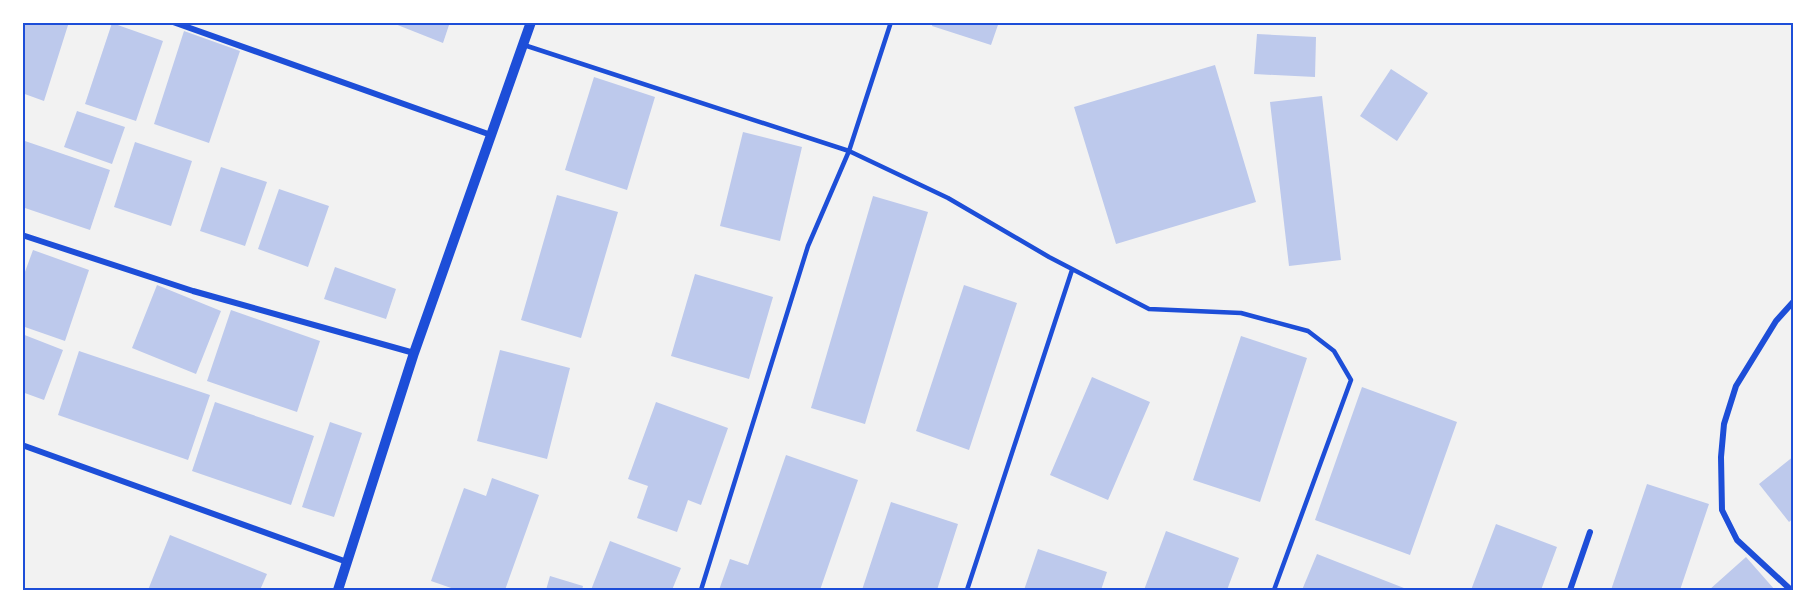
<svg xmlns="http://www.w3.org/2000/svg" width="1816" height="613" font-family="'DejaVu Sans',sans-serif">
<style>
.building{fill:#bdc9ec}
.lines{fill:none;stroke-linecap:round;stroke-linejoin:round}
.service{stroke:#1d4ed8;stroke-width:4.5}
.minor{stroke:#1d4ed8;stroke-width:6}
.tertiary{stroke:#1d4ed8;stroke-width:10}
.neatline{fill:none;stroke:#1d4ed8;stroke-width:2}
</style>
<rect width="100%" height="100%" fill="#f2f2f2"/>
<path class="building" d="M 22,22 L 69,22 L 44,101 L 22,93 Z
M 390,22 L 450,22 L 443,43 Z
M 933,22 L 999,22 L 991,45 L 932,26 Z
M 112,23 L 163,41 L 136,121 L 85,104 Z
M 184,31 L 240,51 L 209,143 L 154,124 Z
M 1257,34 L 1316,37 L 1315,77 L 1254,74 Z
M 1215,65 L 1256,202 L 1116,244 L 1074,107 Z
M 1391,69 L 1428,93 L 1397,141 L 1360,116 Z
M 594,77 L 655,97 L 627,190 L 565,170 Z
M 1322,96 L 1341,260 L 1289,266 L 1270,102 Z
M 77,111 L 125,127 L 112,164 L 64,147 Z
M 743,132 L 802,147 L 780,241 L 720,226 Z
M 22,140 L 110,170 L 90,230 L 22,207 Z
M 135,142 L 192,161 L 171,226 L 114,207 Z
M 221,167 L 267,182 L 245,246 L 200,231 Z
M 279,189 L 329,206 L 308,267 L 258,249 Z
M 557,195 L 618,212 L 581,338 L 521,320 Z
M 873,196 L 928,212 L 865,424 L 811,408 Z
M 33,250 L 89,270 L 65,341 L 22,326 L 22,280 Z
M 335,267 L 396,289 L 386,319 L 324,299 Z
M 695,274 L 773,297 L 749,379 L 671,356 Z
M 157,285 L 221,311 L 196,374 L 132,348 Z
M 964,285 L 1017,303 L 969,450 L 916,431 Z
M 231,310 L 320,341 L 297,412 L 207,381 Z
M 22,334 L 63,350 L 44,400 L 22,392 Z
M 1241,336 L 1307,358 L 1260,502 L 1193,480 Z
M 500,350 L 570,368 L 547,459 L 477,441 Z
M 79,351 L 210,395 L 188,460 L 58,415 Z
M 1092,377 L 1150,402 L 1108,500 L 1050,475 Z
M 1362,387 L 1457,422 L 1410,555 L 1315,520 Z
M 215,402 L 314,436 L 291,505 L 192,471 Z
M 656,402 L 728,428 L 701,505 L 688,500 L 677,532 L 637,518 L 648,486 L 628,479 Z
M 330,422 L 362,433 L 334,517 L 302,507 Z
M 786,455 L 858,480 L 820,590 L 719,590 L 730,559 L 748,565 Z
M 1794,456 L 1794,518 L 1789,522 L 1759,484 Z
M 492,478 L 539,495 L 505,590 L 457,590 L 431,581 L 464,488 L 486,496 Z
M 1647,484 L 1709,504 L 1680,590 L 1611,590 Z
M 891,502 L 958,524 L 937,590 L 862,590 Z
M 1496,524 L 1557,547 L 1541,590 L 1471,590 Z
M 1166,531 L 1239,558 L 1227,590 L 1144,590 Z
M 170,535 L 267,574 L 260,590 L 148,590 Z
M 610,541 L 681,568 L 672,590 L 591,590 Z
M 1038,549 L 1107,572 L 1101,590 L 1024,590 Z
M 1317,554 L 1409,590 L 1302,590 Z
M 1746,557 L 1775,590 L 1709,590 Z
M 550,576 L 583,586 L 582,590 L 546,590 Z"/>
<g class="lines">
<path class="service" d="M 524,45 L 849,151 L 948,198 L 1049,257 L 1149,309 L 1241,313 L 1308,331 L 1334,351 L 1351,380 L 1274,590
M 701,590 L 808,246 L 849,151 L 891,22
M 967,590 L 1072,270"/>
<path class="minor" d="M 173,22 L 491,135
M 22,235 L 193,291 L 414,353
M 22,445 L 347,562
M 1570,590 L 1590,532
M 1791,590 L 1737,540 L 1722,510 L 1721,457 L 1724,424 L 1736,386 L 1776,321 L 1794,301"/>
<path class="tertiary" d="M 338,590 L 414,353 L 531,22"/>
</g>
<rect width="1816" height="613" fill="none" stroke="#ffffff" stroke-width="48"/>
<rect x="24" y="24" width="1768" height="565" class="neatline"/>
</svg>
